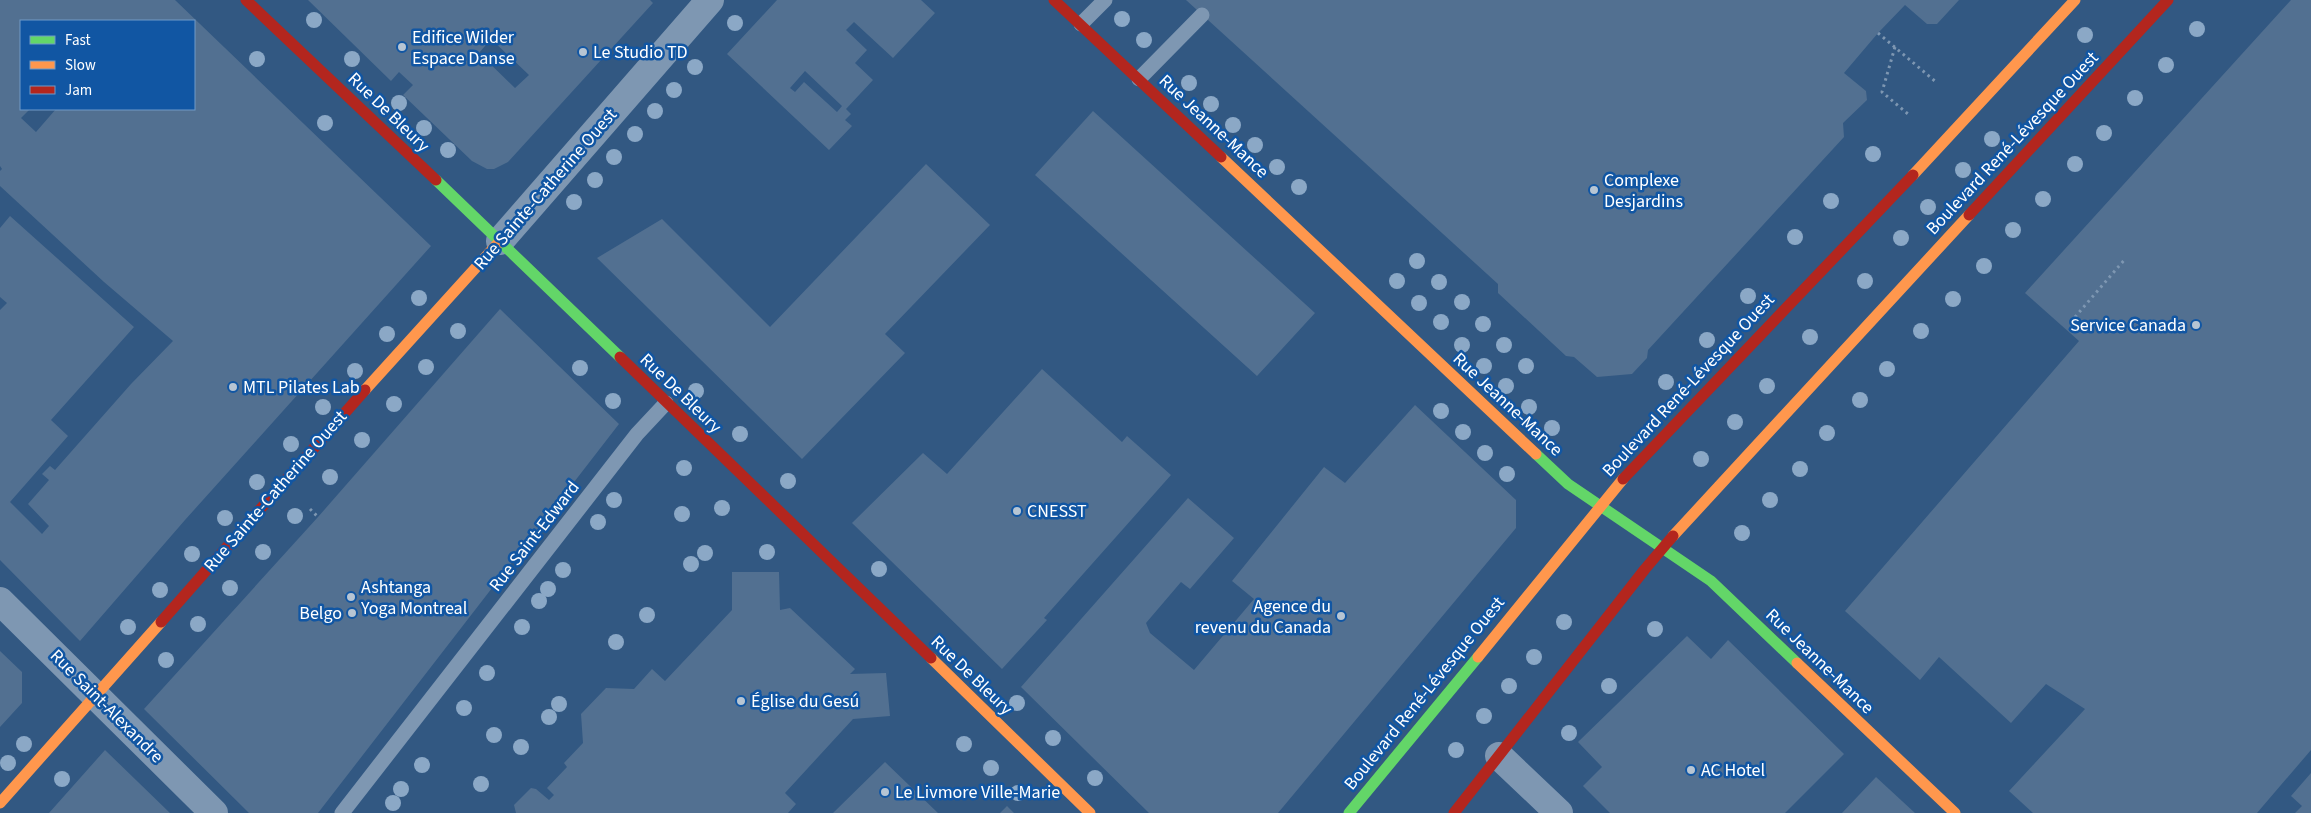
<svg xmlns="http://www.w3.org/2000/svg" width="2311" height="813" font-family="'Source Sans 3',sans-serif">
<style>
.building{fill:#527091;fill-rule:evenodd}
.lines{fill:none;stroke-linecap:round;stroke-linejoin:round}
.path{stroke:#7e97b2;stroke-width:3;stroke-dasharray:2.5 4;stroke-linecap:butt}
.lane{stroke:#7e97b2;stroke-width:15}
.street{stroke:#7e97b2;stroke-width:28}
.fast{stroke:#63d668;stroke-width:11}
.slow{stroke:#ff974d;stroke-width:11}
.jam{stroke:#b3261e;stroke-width:11}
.tree{fill:#8ba8c6}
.poi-dot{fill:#b7c5d3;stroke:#1156a3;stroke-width:2}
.labels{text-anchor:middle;stroke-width:5;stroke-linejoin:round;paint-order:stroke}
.poi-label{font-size:18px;fill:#fff;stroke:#1156a3;text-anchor:start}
.street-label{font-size:18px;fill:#fff;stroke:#1156a3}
</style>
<rect width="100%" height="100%" fill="#325882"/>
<path class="building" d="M 0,0 L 175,0 L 431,246 L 185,520 L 80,641 L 0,560 L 0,310 L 7,303 L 0,297 L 0,228 L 10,216 L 134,327 L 51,420 L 68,436 L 10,502 L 42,534 L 49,526 L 28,504 L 49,480 L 42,474 L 50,466 L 55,470 L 131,384 L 173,341 L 104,282 L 0,186 L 0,171 L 2,169 L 0,166 ZM 21,21 L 194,21 L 194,109 L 56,109 L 36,132 L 21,118 L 30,109 L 21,109 Z
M 308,0 L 650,0 L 653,3 L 508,162 L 494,169 L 487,169 L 472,161 L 403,95 L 413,85 L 399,72 L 391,81 ZM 491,39 L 529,75 L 515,88 L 479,53 Z
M 777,0 L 921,0 L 935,13 L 893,58 L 854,22 L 846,30 L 867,50 L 855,63 L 873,80 L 846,109 L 851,114 L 845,120 L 852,126 L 829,150 L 727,54 ZM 805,71 L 842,106 L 837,112 L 804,82 L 795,92 L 790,88 Z
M 1186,0 L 1959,0 L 1937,24 L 1927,24 L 1905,5 L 1878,33 L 1844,73 L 1866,91 L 1867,100 L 1843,123 L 1844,137 L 1648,350 L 1647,358 L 1632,374 L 1597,377 L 1574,357 L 1566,356 L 1498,293 L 1498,284 Z
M 2291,0 L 2311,0 L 2311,750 L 2257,813 L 2033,813 L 2009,791 L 2085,709 L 2046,684 L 2011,723 L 1939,657 L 1920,680 L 1845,611 L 2079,341 L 2025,293 Z
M 1093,111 L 1315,313 L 1257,376 L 1035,175 Z
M 926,164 L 990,225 L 885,334 L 905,353 L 802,459 L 597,258 L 662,219 L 770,327 Z
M 500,309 L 619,424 L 318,813 L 249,813 L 144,709 L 318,517 Z
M 1042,369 L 1122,442 L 1127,436 L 1171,475 L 1044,618 L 1047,620 L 1002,669 L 852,523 L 923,453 L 947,474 Z
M 1415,405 L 1516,500 L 1516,528 L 1278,813 L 1149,813 L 1021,687 L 1188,498 L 1234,538 L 1190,589 L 1181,582 L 1146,623 L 1150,633 L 1194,670 L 1254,599 L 1232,581 L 1324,467 L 1345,483 Z
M 732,572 L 779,572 L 780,610 L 790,608 L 855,669 L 850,674 L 886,673 L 890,716 L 853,719 L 785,793 L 796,804 L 788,813 L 516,813 L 514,805 L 531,788 L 536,789 L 549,800 L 554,795 L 547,788 L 567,767 L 564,763 L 583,743 L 581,714 L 606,688 L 634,689 L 652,669 L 665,681 L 732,610 Z
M 1687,636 L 1711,659 L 1728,640 L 1844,754 L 1785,813 L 1610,813 L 1583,786 L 1602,767 L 1578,742 Z
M 0,651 L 22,672 L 22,703 L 0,727 Z
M 105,750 L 170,813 L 49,813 Z
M 885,762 L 938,813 L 833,813 Z
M 2311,773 L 2311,813 L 2295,813 L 2302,806 L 2291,796 Z
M 1876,777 L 1915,813 L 1842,813 Z
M 1007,806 L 1014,813 L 1000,813 Z"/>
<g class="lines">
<path class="path" d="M 1878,33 L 1936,82
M 1895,47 L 1882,92 L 1908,114
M 2075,317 L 2126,258
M 310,509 L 318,517"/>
<path class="lane" d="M 1081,24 L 1105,0
M 1139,79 L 1202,15
M 342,813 L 637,434 L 666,403"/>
<path class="street" d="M 500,241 L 710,0
M 0,601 L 214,813
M 1499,756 L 1559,813"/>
<path class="fast" d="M 436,180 L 620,357
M 1536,454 L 1568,484 L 1711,581 L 1797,663
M 1349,813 L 1478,657"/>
<path class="slow" d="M 1221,157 L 1536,454
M 1913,175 L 2075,0
M 365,390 L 500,241
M 1673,536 L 1969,215
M 1478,657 L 1623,479
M 931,658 L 1090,813
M 1797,663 L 1955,813
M 0,803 L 161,622"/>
<path class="jam" d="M 246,0 L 436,180
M 1054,0 L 1221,157
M 1969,215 L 2168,0
M 620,357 L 931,658
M 1623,479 L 1913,175
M 161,622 L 365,390
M 1454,813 L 1645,569 L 1673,536"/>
</g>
<g class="tree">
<circle cx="1122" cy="19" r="8"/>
<circle cx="314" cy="20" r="8"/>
<circle cx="735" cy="23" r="8"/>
<circle cx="2197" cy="29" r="8"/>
<circle cx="2085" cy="35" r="8"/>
<circle cx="1144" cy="40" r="8"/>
<circle cx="257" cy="59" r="8"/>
<circle cx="352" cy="59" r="8"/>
<circle cx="2166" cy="65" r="8"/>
<circle cx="695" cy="67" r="8"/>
<circle cx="1189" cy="83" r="8"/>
<circle cx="674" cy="90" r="8"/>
<circle cx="2135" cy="98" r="8"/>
<circle cx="399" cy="103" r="8"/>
<circle cx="1211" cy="104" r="8"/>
<circle cx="655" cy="111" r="8"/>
<circle cx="325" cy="123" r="8"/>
<circle cx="1233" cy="125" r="8"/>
<circle cx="424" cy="128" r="8"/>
<circle cx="2104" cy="133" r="8"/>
<circle cx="635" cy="134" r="8"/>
<circle cx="1992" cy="139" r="8"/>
<circle cx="1255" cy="145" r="8"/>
<circle cx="448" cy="150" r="8"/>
<circle cx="1873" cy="154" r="8"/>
<circle cx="614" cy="157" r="8"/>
<circle cx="2075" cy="164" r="8"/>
<circle cx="1277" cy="167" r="8"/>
<circle cx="1963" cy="170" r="8"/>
<circle cx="595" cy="180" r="8"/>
<circle cx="1299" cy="187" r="8"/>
<circle cx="2043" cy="199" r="8"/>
<circle cx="1831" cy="201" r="8"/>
<circle cx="574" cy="202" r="8"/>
<circle cx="1928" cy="207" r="8"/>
<circle cx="2013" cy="230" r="8"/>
<circle cx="1795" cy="237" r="8"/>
<circle cx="1901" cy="238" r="8"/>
<circle cx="1417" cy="261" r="8"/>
<circle cx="1984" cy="266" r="8"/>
<circle cx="1397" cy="281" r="8"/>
<circle cx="1865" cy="281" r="8"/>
<circle cx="1439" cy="282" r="8"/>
<circle cx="1748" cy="296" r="8"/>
<circle cx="419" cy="298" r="8"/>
<circle cx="1953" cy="299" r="8"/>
<circle cx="1462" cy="302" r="8"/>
<circle cx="1419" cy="303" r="8"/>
<circle cx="1441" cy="322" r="8"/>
<circle cx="1483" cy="324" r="8"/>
<circle cx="458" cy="331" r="8"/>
<circle cx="1921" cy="331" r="8"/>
<circle cx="387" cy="334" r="8"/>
<circle cx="1810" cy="337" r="8"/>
<circle cx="1707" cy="340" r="8"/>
<circle cx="1462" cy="345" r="8"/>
<circle cx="1504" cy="345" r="8"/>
<circle cx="1484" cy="366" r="8"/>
<circle cx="1526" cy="366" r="8"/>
<circle cx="426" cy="367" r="8"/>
<circle cx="580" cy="368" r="8"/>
<circle cx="1887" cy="369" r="8"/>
<circle cx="355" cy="371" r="8"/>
<circle cx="1666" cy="382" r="8"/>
<circle cx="1506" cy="386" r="8"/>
<circle cx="1767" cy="386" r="8"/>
<circle cx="696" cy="391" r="8"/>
<circle cx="1860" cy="400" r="8"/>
<circle cx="613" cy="401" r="8"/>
<circle cx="394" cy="404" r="8"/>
<circle cx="323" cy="407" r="8"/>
<circle cx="1529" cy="407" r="8"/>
<circle cx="1441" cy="411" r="8"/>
<circle cx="1735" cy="422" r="8"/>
<circle cx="1552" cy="428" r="8"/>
<circle cx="1463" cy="432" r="8"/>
<circle cx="1827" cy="433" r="8"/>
<circle cx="740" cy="434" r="8"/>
<circle cx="362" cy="440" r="8"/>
<circle cx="291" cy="444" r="8"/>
<circle cx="1485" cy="453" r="8"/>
<circle cx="1701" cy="459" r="8"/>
<circle cx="684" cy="468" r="8"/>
<circle cx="1800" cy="469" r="8"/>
<circle cx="1507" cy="474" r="8"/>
<circle cx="330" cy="477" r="8"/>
<circle cx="788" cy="481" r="8"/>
<circle cx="257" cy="482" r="8"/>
<circle cx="614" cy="500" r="8"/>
<circle cx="1770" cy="500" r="8"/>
<circle cx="722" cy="508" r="8"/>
<circle cx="682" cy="514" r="8"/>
<circle cx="295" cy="516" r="8"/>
<circle cx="225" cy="518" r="8"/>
<circle cx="598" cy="522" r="8"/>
<circle cx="1742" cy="533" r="8"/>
<circle cx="263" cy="552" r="8"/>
<circle cx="767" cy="552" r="8"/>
<circle cx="705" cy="553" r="8"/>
<circle cx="192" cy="554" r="8"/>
<circle cx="691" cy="564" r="8"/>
<circle cx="879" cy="569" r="8"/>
<circle cx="563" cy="570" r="8"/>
<circle cx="230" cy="588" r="8"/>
<circle cx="548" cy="589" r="8"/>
<circle cx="160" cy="590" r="8"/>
<circle cx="539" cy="601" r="8"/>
<circle cx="647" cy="615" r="8"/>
<circle cx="1564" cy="622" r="8"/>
<circle cx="198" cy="624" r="8"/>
<circle cx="128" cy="627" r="8"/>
<circle cx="522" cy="627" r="8"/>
<circle cx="1655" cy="629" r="8"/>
<circle cx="616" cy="642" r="8"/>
<circle cx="1534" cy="657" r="8"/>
<circle cx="166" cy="660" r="8"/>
<circle cx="487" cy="673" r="8"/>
<circle cx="1509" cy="686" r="8"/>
<circle cx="1609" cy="686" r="8"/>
<circle cx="1017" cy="703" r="8"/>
<circle cx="559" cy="704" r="8"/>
<circle cx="464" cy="708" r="8"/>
<circle cx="1484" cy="716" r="8"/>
<circle cx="549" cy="717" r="8"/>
<circle cx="1569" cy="733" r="8"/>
<circle cx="494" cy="735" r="8"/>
<circle cx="1053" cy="738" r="8"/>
<circle cx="24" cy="744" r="8"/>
<circle cx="964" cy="744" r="8"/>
<circle cx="521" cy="747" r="8"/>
<circle cx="1456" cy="750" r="8"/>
<circle cx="8" cy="763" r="8"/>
<circle cx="422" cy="765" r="8"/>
<circle cx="991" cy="768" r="8"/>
<circle cx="1095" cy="778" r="8"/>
<circle cx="62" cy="779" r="8"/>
<circle cx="481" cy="784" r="8"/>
<circle cx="401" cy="789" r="8"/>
<circle cx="1018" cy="793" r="8"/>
<circle cx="393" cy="803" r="8"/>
</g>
<g class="poi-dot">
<circle cx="402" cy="47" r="5"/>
<circle cx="583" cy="52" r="5"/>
<circle cx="1594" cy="190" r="5"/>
<circle cx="2196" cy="325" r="5"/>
<circle cx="233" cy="387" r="5"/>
<circle cx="1017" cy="511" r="5"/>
<circle cx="351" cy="597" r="5"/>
<circle cx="352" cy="613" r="5"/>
<circle cx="1341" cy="616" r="5"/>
<circle cx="741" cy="701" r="5"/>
<circle cx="1691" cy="770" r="5"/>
<circle cx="885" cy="792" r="5"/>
</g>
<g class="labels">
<g class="poi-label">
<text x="412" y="43">Edifice Wilder<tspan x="412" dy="21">Espace Danse</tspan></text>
<text x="593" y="58">Le Studio TD</text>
<text x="1604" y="186">Complexe<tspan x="1604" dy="21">Desjardins</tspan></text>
<text x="2186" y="331" text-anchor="end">Service Canada</text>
<text x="243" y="393">MTL Pilates Lab</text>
<text x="1027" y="517">CNESST</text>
<text x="361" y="593">Ashtanga<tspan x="361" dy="21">Yoga Montreal</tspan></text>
<text x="1331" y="612" text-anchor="end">Agence du<tspan x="1331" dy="21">revenu du Canada</tspan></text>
<text x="342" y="619" text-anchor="end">Belgo</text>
<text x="751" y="707">Église du Gesú</text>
<text x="1701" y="776">AC Hotel</text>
<text x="895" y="798">Le Livmore Ville-Marie</text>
</g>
<g class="street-label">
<text transform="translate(389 112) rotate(44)" y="6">Rue De Bleury</text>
<text transform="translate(1214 126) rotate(43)" y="6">Rue Jeanne-Mance</text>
<text transform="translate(2012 143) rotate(-47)" y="6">Boulevard René-Lévesque Ouest</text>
<text transform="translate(545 189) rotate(-49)" y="6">Rue Sainte-Catherine Ouest</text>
<text transform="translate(1688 385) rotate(-47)" y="6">Boulevard René-Lévesque Ouest</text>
<text transform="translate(681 393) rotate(44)" y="6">Rue De Bleury</text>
<text transform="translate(1508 404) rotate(43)" y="6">Rue Jeanne-Mance</text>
<text transform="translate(275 491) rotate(-49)" y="6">Rue Sainte-Catherine Ouest</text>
<text transform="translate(534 536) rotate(-52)" y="6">Rue Saint-Edward</text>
<text transform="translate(1820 661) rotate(44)" y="6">Rue Jeanne-Mance</text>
<text transform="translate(972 675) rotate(44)" y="6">Rue De Bleury</text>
<text transform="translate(1424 693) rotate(-51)" y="6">Boulevard René-Lévesque Ouest</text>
<text transform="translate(107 706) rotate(45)" y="6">Rue Saint-Alexandre</text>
</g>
</g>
<rect x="20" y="20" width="175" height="90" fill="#1156a3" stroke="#709ac8"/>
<rect x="30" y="36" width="25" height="8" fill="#63d668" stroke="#709ac8"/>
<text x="65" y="45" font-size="15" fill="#ffffff">Fast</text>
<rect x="30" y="61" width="25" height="8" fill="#ff974d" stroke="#709ac8"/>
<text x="65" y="70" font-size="15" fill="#ffffff">Slow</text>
<rect x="30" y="86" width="25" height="8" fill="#b3261e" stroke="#709ac8"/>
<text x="65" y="95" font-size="15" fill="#ffffff">Jam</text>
</svg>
